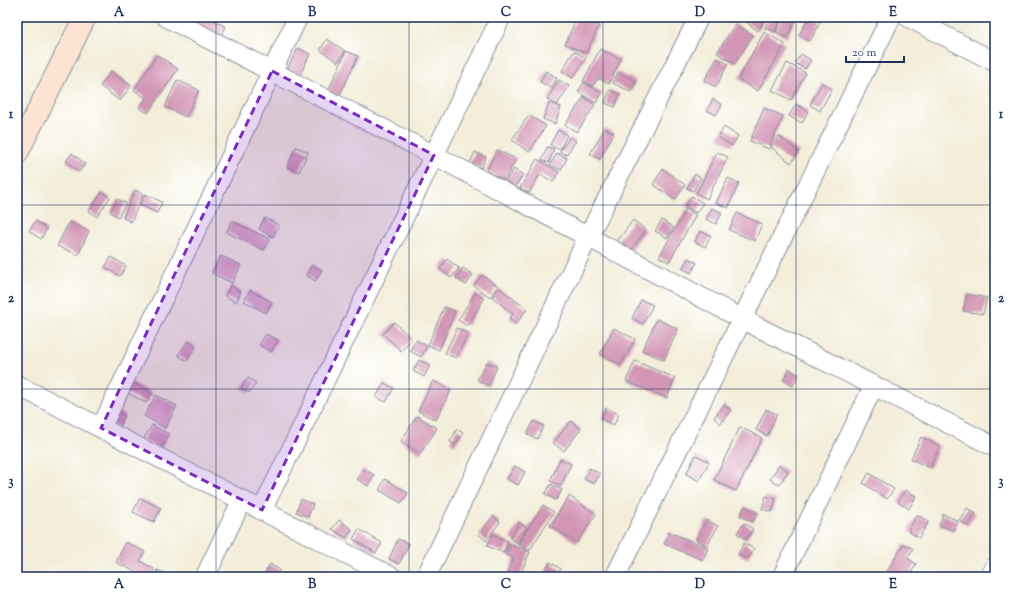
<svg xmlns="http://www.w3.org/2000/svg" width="1012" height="594" font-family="'Sorts Mill Goudy',serif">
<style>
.building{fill:#d295b4}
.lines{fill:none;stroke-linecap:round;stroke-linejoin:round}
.street-casing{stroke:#878e9c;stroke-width:21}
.secondary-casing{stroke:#878e9c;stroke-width:24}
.street{stroke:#fff;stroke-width:19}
.secondary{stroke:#fde3d1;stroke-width:22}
.marked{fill:#7b2cbf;fill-opacity:0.2;stroke:#7b2cbf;stroke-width:3;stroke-dasharray:8 5;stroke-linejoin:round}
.grid{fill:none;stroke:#1b2f5e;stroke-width:1;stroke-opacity:0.55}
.neatline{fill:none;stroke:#1b2f5e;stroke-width:1.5}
.grid-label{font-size:13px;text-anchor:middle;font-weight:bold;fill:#1b2f5e}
</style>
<rect width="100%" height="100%" fill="#fff"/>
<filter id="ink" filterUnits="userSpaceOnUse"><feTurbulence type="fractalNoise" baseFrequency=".025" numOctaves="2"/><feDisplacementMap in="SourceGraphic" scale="8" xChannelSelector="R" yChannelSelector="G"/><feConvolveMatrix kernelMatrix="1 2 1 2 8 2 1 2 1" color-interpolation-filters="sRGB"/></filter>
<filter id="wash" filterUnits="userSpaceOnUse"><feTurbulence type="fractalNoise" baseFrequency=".012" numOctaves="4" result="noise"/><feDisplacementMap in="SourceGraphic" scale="16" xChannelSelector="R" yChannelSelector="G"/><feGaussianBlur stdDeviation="0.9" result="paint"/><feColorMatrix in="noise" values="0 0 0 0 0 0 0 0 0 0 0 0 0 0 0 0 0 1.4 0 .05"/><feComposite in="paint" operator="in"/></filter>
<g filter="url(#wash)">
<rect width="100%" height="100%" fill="#f3edd9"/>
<g id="blocks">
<path class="building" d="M 201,17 L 208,17 L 226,27 L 220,37 L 197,24 Z
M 577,17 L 599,26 L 586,53 L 565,44 Z
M 751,17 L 758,17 L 764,21 L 758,31 L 747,23 Z
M 770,17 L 781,18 L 775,32 L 765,28 Z
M 783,17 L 797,17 L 787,38 L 776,32 Z
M 809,17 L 821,21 L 810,41 L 799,35 Z
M 735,24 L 753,35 L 735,64 L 717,53 Z
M 764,32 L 785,44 L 758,91 L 738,79 Z
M 327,39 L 345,51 L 338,62 L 320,50 Z
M 298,48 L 310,54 L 299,77 L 286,71 Z
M 600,49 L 621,59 L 609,84 L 598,78 L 593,86 L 583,81 Z
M 346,51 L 358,56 L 336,103 L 325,98 Z
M 574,51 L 586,58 L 573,78 L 562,71 Z
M 801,54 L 811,60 L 805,69 L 795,63 Z
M 157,55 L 178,69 L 148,113 L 139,108 L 146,98 L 134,90 Z
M 717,58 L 728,64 L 716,87 L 704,81 Z
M 787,63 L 806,73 L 791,100 L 772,90 Z
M 111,71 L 131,86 L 120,101 L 100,86 Z
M 546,71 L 557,78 L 552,88 L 540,82 Z
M 618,72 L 636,81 L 631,92 L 613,83 Z
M 177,80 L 199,90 L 186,117 L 165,107 Z
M 559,80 L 569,86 L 557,105 L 547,99 Z
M 584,82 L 602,93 L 596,103 L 578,92 Z
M 822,83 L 832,89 L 820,111 L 810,105 Z
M 610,90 L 620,94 L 615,107 L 605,103 Z
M 584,97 L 595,105 L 577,132 L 565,125 Z
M 713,99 L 722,105 L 716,115 L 707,110 Z
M 549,103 L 561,107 L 555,124 L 543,119 Z
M 796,104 L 808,111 L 802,123 L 789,116 Z
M 764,108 L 783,116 L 769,149 L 750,141 Z
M 529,115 L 546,126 L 529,152 L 512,140 Z
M 724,127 L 738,136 L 732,146 L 718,137 Z
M 605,128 L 614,133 L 600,159 L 590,154 Z
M 558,130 L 567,135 L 560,150 L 550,145 Z
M 779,136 L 799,152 L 791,163 L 771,147 Z
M 570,137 L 576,141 L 566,155 L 560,151 Z
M 296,147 L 308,152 L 299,172 L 287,167 Z
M 547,147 L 554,149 L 549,163 L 542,160 Z
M 497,150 L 516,159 L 505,180 L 486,171 Z
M 475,152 L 486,157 L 481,168 L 470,163 Z
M 717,152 L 728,157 L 707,199 L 696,193 Z
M 72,153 L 85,164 L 79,172 L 66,161 Z
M 557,153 L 567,158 L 561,170 L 550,165 Z
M 537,159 L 559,172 L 553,182 L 540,174 L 529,193 L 520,188 Z
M 514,169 L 523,175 L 515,187 L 506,181 Z
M 663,169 L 685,185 L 675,200 L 653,184 Z
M 695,174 L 701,178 L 693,191 L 687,188 Z
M 728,178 L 739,183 L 728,208 L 716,203 Z
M 135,190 L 143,194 L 131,222 L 123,218 Z
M 102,192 L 110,197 L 97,217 L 89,211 Z
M 145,194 L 162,202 L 157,213 L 140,205 Z
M 692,196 L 703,203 L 696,213 L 685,206 Z
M 117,199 L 126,203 L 118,217 L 110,212 Z
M 712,208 L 722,213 L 716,224 L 706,219 Z
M 686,209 L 696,215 L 669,262 L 659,257 Z
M 737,213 L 762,224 L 755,241 L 729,230 Z
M 265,218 L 279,225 L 273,237 L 259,229 Z
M 633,220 L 646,230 L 629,253 L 616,243 Z
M 662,220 L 674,228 L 667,238 L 655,231 Z
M 36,221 L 47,229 L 41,239 L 29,231 Z
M 232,221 L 270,239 L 264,250 L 226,232 Z
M 69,222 L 89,231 L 78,255 L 57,246 Z
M 700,231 L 711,236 L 705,247 L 695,242 Z
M 221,256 L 241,265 L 232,283 L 212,273 Z
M 111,257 L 126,266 L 120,276 L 105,267 Z
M 688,258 L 697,263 L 691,273 L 682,268 Z
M 447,259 L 459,268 L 451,278 L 440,269 Z
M 312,265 L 322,270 L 315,281 L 306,275 Z
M 463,268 L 473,275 L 466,285 L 456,278 Z
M 482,275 L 498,286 L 490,297 L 474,286 Z
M 231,285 L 241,292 L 236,302 L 225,296 Z
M 499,288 L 527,309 L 516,324 L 509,318 L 513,314 L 492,297 Z
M 250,290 L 272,302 L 266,313 L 244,301 Z
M 475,293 L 484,299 L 467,326 L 458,320 Z
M 967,294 L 987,298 L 983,314 L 963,311 Z
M 641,300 L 653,305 L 643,324 L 632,318 Z
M 444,307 L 455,311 L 439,350 L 428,345 Z
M 657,319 L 678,329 L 664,360 L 642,350 Z
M 394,322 L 412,339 L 401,351 L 383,334 Z
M 457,328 L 468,333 L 456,358 L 445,353 Z
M 614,328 L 635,339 L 621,365 L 600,354 Z
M 266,334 L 278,340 L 271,352 L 259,345 Z
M 416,340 L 427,346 L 421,357 L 410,351 Z
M 188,341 L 196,347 L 187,361 L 178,355 Z
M 419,360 L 430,365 L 424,377 L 413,371 Z
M 635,361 L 675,378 L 667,398 L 626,381 Z
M 487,362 L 497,367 L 488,386 L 477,380 Z
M 789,369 L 799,375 L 793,386 L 783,380 Z
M 248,378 L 256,383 L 249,393 L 241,388 Z
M 129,381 L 152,393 L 146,403 L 124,391 Z
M 433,381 L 451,390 L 436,420 L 418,411 Z
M 384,383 L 394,388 L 386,402 L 376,397 Z
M 156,395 L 177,406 L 165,428 L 144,416 Z
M 724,405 L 731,410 L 720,424 L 714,418 Z
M 606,408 L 619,414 L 614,425 L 601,419 Z
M 766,409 L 777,414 L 767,436 L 756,430 Z
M 114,410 L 125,415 L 119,428 L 108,422 Z
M 417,416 L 437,428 L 420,454 L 401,441 Z
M 534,421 L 544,426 L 537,439 L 527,434 Z
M 571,421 L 581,429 L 564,451 L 553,443 Z
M 152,425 L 169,434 L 161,449 L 143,440 Z
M 740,427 L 762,438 L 736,491 L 714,480 Z
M 457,429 L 463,433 L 455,445 L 450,442 Z
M 921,437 L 940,446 L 930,468 L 911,459 Z
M 696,455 L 709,462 L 699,481 L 686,474 Z
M 560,459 L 571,464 L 561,486 L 550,481 Z
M 779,465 L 788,471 L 779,485 L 770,479 Z
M 515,466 L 525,472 L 518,485 L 507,479 Z
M 590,468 L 600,474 L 594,484 L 584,479 Z
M 363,469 L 374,475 L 368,486 L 357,479 Z
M 869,473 L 894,489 L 887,499 L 863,483 Z
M 385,479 L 408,493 L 401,503 L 379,490 Z
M 551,484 L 562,490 L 556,500 L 545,494 Z
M 905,490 L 916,496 L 909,509 L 898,502 Z
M 569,496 L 596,514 L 577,543 L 550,526 Z
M 766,496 L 776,499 L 772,512 L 762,509 Z
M 140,498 L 161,508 L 154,522 L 133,512 Z
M 301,499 L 313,504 L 308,517 L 296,512 Z
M 543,505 L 554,512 L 529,551 L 518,544 Z
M 745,506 L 758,513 L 753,522 L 740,516 Z
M 967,508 L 976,514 L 968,526 L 959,520 Z
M 943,514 L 958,521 L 954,531 L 939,525 Z
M 917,515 L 929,521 L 919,538 L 908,531 Z
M 493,516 L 500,522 L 486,541 L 479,534 Z
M 339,520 L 352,529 L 346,538 L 332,529 Z
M 707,520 L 718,526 L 707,546 L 696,540 Z
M 519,523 L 527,527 L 518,543 L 510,539 Z
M 744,523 L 753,529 L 746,540 L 737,533 Z
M 359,529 L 382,543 L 376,553 L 353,539 Z
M 669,532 L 708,548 L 703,560 L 664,544 Z
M 493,534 L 509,542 L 504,553 L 487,546 Z
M 398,539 L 409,544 L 399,564 L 389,559 Z
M 126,542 L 145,552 L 140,561 L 154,569 L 150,577 L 145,577 L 116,562 Z
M 744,543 L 754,549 L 748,559 L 738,554 Z
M 510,544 L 530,552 L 519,577 L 507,575 L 514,558 L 506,555 Z
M 904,544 L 913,549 L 907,558 L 916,564 L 911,573 L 918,577 L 893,577 L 886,573 Z
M 550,562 L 561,569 L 556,577 L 531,577 L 534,572 L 542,577 Z
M 270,564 L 280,570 L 277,577 L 269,577 L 264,575 Z
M 157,570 L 167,574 L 166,577 L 154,577 Z"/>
</g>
</g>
<g filter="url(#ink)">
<use href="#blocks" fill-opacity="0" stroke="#878e9c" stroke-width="1"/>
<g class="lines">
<defs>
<path id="street" d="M 166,17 L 434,155 L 742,319 L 995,447
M 908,17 L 995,62
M 17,385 L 392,577
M 101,428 L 298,17
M 262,510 L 501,17
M 205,577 L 242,500
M 426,577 L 588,237 L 699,17
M 615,577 L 891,17
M 782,577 L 874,385
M 990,577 L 995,567"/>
<path id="secondary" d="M 17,153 L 85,17"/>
</defs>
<use href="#street" class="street-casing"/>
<use href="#secondary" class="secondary-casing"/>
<use href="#street" class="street"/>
<use href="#secondary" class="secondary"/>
</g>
</g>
<path class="marked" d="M 272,71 L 434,155 L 262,510 L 101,428 Z"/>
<path class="grid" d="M 216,17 L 216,577M 409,17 L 409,577M 603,17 L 603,577M 796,17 L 796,577M 17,205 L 995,205M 17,389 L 995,389"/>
<rect width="1012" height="594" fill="none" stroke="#fff" stroke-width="44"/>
<path d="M846 56v6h58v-6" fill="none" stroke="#1b2f5e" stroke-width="2"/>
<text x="852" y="56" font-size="12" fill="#1b2f5e" stroke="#ffffff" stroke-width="3" paint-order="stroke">20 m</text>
<rect x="22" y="22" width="968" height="550" class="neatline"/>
<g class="grid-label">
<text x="119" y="16">A</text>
<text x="312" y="16">B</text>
<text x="506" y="16">C</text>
<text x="700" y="16">D</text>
<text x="893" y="16">E</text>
<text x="11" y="118">1</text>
<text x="1001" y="118">1</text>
<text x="11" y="302">2</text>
<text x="1001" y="302">2</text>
<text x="11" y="485">3</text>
<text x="1001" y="485">3</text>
<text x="119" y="588">A</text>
<text x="312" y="588">B</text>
<text x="506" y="588">C</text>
<text x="700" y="588">D</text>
<text x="893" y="588">E</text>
</g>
</svg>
